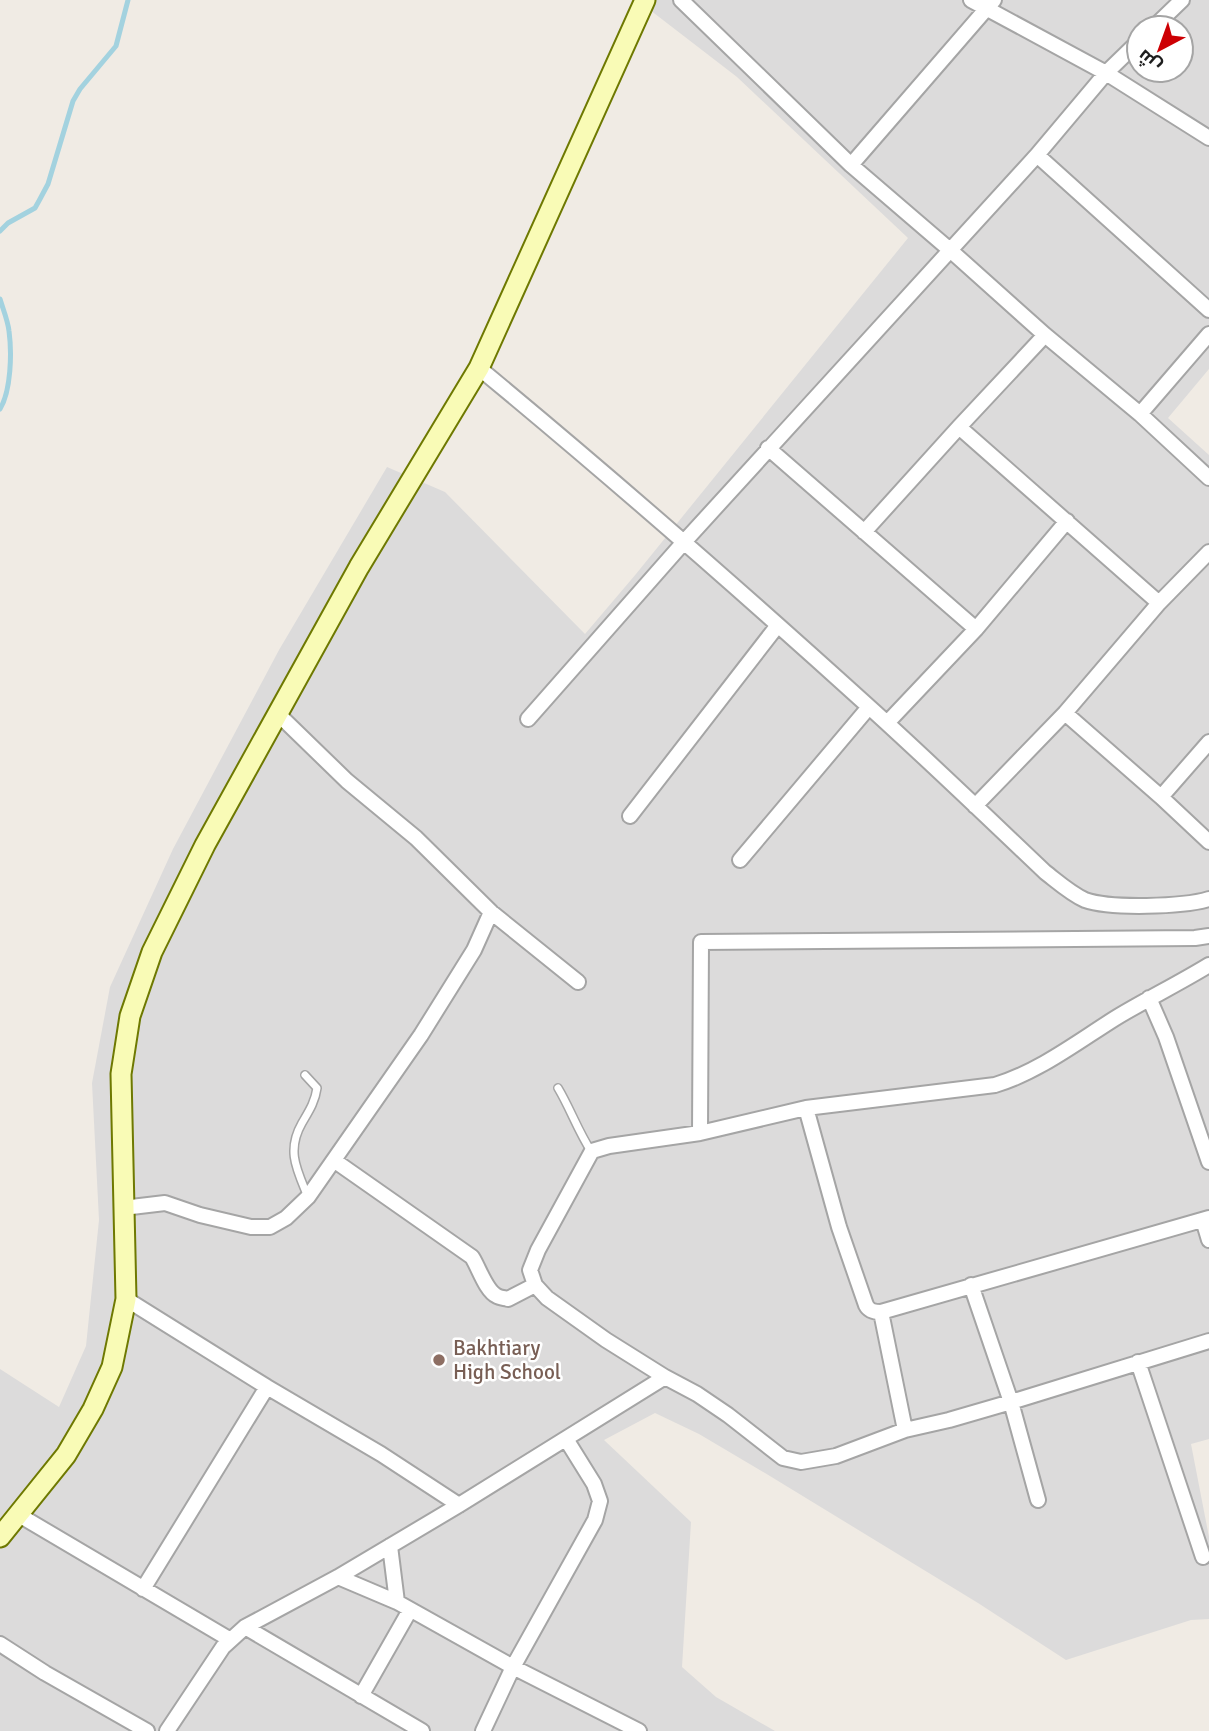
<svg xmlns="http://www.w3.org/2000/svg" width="1209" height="1731" font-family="Signika,Cairo,sans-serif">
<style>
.residential{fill:#dcdbdb;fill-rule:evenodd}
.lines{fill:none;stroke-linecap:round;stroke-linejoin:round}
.stream{stroke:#a3d2df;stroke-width:5}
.lane-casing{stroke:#a5a5a5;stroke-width:10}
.street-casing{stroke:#a5a5a5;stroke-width:18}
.secondary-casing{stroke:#6e7901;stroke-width:23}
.lane{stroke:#fff;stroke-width:7}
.street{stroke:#fff;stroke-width:14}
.secondary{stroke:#f9fbb6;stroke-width:19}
.education-dot{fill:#8d6e63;stroke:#fff;stroke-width:2.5}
.labels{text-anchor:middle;stroke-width:5;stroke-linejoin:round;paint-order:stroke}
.education-label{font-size:21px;fill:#785e54;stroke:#fff;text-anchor:start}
</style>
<rect width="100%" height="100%" fill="#f0ebe4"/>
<path class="residential" d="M 637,0 L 1209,0 L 1209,369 L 1168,418 L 1209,455 L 1209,1439 L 1191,1444 L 1209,1537 L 1209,1619 L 1191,1620 L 1066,1660 L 978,1603 L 765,1473 L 699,1434 L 655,1413 L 604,1440 L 691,1522 L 682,1667 L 716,1697 L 775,1731 L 0,1731 L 0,1369 L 59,1407 L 86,1346 L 99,1220 L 92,1083 L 110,987 L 173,849 L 279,650 L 387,467 L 445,492 L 585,634 L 636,574 L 908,238 L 737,77 ZM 1139,28 L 1181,28 L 1181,70 L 1139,70 Z"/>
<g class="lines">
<path class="stream" d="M 0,231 L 8,223 L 35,208 L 40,199 L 48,184 L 73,101 L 80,89 L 116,46 L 128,0
M 0,299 C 3,309 8,321 9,331 C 12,353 11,391 0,409"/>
<defs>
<path id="lane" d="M 305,1075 L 317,1088 C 315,1102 309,1111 302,1123 C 286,1151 297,1170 308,1197
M 558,1088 C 570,1108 578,1131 591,1151"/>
<path id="street" d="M 681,0 L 851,165 L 950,250 L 1045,335 L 1140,414 L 1209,478
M 971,0 L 1106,73 L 1209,138
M 1153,28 L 1182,0
M 1037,155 L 1209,310
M 851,165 L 994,0
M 479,368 C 611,477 740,590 867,705 C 928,760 986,816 1045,872 C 1058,882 1070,893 1085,900 C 1110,909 1183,907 1209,899
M 1140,414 L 1209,334
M 959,427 L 1159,603
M 768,448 L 976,629
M 864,532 L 959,427 L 1045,335
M 1065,713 L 1161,797 L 1209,842
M 278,714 L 347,781 L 416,838 L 491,912 L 578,982
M 528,719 L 684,542 L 1037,155 L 1106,73 L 1139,41
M 887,723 L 976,629 L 1067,521
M 1161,797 L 1209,742
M 975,806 L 1065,713 L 1159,603 L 1209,552
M 630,816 L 778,625
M 740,860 L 869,707
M 1209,965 C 1178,984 1145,1000 1114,1019 C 1076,1043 1038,1072 995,1085 L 806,1108 L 700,1133 L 609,1146 L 592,1151 L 538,1250 L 530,1270 L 535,1285 L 547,1298 L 606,1340 L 665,1377 L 697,1394 L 728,1415 L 783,1458 L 801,1462 L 836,1456 L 905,1430 L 949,1420 L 1011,1402 L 1209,1341
M 1149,998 L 1166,1037 L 1209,1162
M 806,1108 L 839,1227 L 866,1305 C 869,1311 874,1312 881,1312 L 1209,1218
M 700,1133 L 701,942 L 1195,938 L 1209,936
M 335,1161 L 472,1257 C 479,1268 486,1291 497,1296 C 500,1298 505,1298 508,1299 L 535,1285
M 123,1208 L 165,1203 L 200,1215 L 251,1227 L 270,1227 L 286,1218 L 308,1197 L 421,1035 L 474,950 L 491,912
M 1203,1220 L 1209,1240
M 971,1285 L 1011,1402 L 1038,1500
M 126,1299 L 267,1387 L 381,1454 L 459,1505
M 881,1312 L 905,1430
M 1138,1362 L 1203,1557
M 19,1515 L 229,1639
M 390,1546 L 397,1602
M 338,1577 L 397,1602 L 513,1667 L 639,1731
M 143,1589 L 267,1387
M 245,1627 L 422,1731
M 0,1644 L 45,1673 L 147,1731
M 361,1696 L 410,1610
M 167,1731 L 223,1647 L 245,1627 L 338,1577 L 459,1505 L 665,1377
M 483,1731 L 513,1667 L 595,1520 L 600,1501 L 594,1484 L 566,1439"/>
<path id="secondary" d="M 0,1537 L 66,1455 L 93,1409 L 112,1367 L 126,1299 L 121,1074 L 130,1016 L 152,952 L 205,845 L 359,567 L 479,368 L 645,0"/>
</defs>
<use href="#lane" class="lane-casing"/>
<use href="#street" class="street-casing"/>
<use href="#secondary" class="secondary-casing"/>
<use href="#lane" class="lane"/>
<use href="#street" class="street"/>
<use href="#secondary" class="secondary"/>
</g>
<circle class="education-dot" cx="439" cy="1360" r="7"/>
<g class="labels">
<g class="education-label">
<text x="453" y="1355">Bakhtiary<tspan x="453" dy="24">High School</tspan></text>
</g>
</g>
<g transform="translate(1160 49) rotate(221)"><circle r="33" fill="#ffffff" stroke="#a5a5a5" stroke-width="2"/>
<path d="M0-5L12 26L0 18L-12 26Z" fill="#cd0004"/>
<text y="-10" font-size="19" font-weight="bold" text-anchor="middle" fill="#1e1e1e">ش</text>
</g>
</svg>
